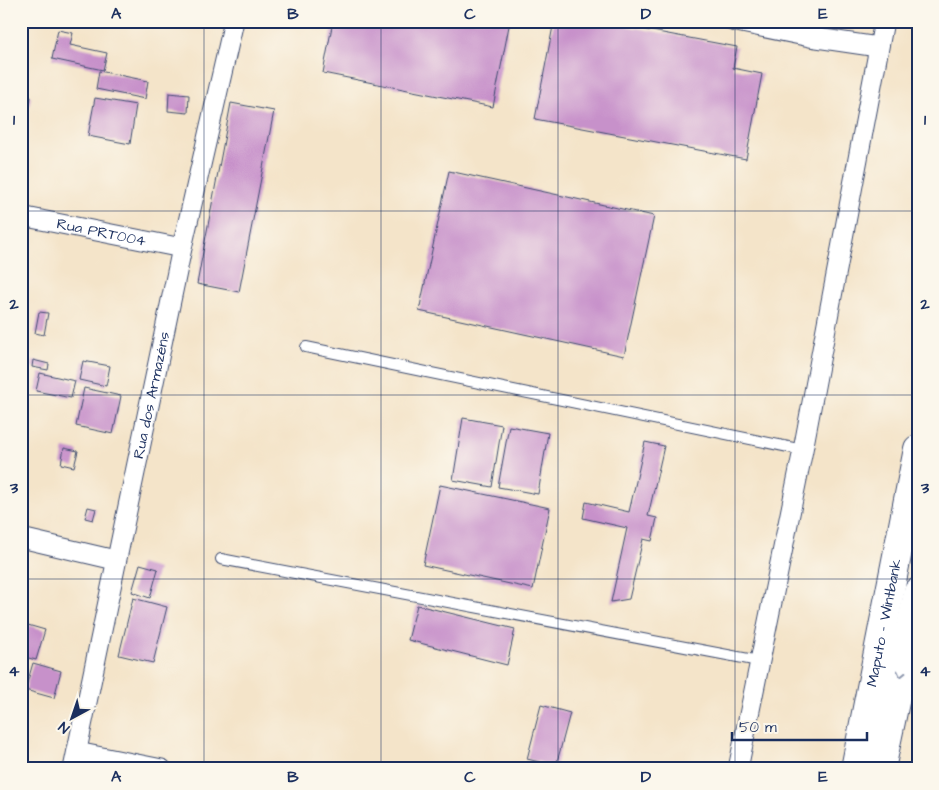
<svg xmlns="http://www.w3.org/2000/svg" width="939" height="790" font-family="'Architects Daughter',sans-serif">
<style>
.building{fill:#c791ca}
.lines{fill:none;stroke-linecap:round;stroke-linejoin:round}
.service-casing{stroke:#3c4a6e;stroke-width:12}
.minor-casing{stroke:#3c4a6e;stroke-width:21}
.trunk-casing{stroke:#3c4a6e;stroke-width:30}
.service{stroke:#fff;stroke-width:10}
.minor{stroke:#fff;stroke-width:19}
.trunk{stroke:#fff;stroke-width:28}
.oneway{stroke:#8d97ae}
.grid{fill:none;stroke:#1b2f5e;stroke-width:1;stroke-opacity:0.55}
.labels{text-anchor:middle;stroke-width:4;stroke-linejoin:round;paint-order:stroke}
.street-label{font-size:15px;fill:#1b2f5e;stroke:#fbf7ec}
.neatline{fill:none;stroke:#1b2f5e;stroke-width:2}
.grid-label{font-size:16px;text-anchor:middle;font-weight:bold;fill:#1b2f5e}
</style>
<rect width="100%" height="100%" fill="#fbf7ec"/>
<filter id="ink" filterUnits="userSpaceOnUse"><feTurbulence type="fractalNoise" baseFrequency=".02" numOctaves="2"/><feDisplacementMap in="SourceGraphic" scale="10" xChannelSelector="R" yChannelSelector="G"/><feConvolveMatrix kernelMatrix="1 2 1 2 8 2 1 2 1" color-interpolation-filters="sRGB"/></filter>
<filter id="wash" filterUnits="userSpaceOnUse"><feTurbulence type="fractalNoise" baseFrequency=".0096" numOctaves="4" result="noise"/><feDisplacementMap in="SourceGraphic" scale="20" xChannelSelector="R" yChannelSelector="G"/><feGaussianBlur stdDeviation="1.12" result="paint"/><feColorMatrix in="noise" values="0 0 0 0 0 0 0 0 0 0 0 0 0 0 0 0 0 1.4 0 .05"/><feComposite in="paint" operator="in"/></filter>
<g filter="url(#wash)">
<rect width="100%" height="100%" fill="#f4e4c9"/>
<g id="blocks">
<path class="building" d="M 333,21 L 510,21 L 493,107 L 323,73 Z
M 554,21 L 599,21 L 737,47 L 733,68 L 762,74 L 746,159 L 535,119 Z
M 58,30 L 73,33 L 70,45 L 107,53 L 103,70 L 52,59 Z
M 99,71 L 148,81 L 145,99 L 96,89 Z
M 169,93 L 189,95 L 188,113 L 168,111 Z
M 21,95 L 31,97 L 22,140 L 21,140 Z
M 95,98 L 136,105 L 130,144 L 88,136 Z
M 231,103 L 274,111 L 239,292 L 197,284 Z
M 449,171 L 654,216 L 624,356 L 419,311 Z
M 39,312 L 48,313 L 44,335 L 35,333 Z
M 33,360 L 49,364 L 48,370 L 32,367 Z
M 83,361 L 110,366 L 106,386 L 79,380 Z
M 40,373 L 75,381 L 71,398 L 36,391 Z
M 84,388 L 121,396 L 113,434 L 76,426 Z
M 463,418 L 502,425 L 492,487 L 453,480 Z
M 509,426 L 548,433 L 538,494 L 498,487 Z
M 645,442 L 664,446 L 648,516 L 657,518 L 652,541 L 643,539 L 629,599 L 611,602 L 627,528 L 583,518 L 586,502 L 629,512 Z
M 64,448 L 78,451 L 74,467 L 61,464 Z
M 440,485 L 550,508 L 533,589 L 423,565 Z
M 88,507 L 96,509 L 93,520 L 85,518 Z
M 140,564 L 158,569 L 150,598 L 132,592 Z
M 133,598 L 167,607 L 153,663 L 119,655 Z
M 417,605 L 515,629 L 507,665 L 408,640 Z
M 21,623 L 45,630 L 36,660 L 21,656 Z
M 33,663 L 61,671 L 54,698 L 25,690 Z
M 541,705 L 570,713 L 556,766 L 527,759 Z"/>
</g>
</g>
<g filter="url(#ink)">
<use href="#blocks" fill-opacity="0" stroke="#3c4a6e" stroke-width="1"/>
<g class="lines">
<defs>
<path id="service" d="M 306,347 L 803,450
M 221,559 L 759,661"/>
<g id="minor">
<path d="M 732,21 L 810,37 L 878,47"/>
<path id="s1" d="M 21,216 L 182,248"/>
<path d="M 21,538 L 115,560"/>
<path d="M 77,752 L 162,769"/>
<path id="s2" d="M 73,769 L 182,248 L 234,21"/>
<path d="M 738,769 L 803,450 L 884,21"/>
</g>
<g id="trunk">
<path id="s3" d="M 855,769 L 918,449"/>
<path d="M 881,769 L 918,592"/>
</g>
</defs>
<use href="#service" class="service-casing"/>
<use href="#minor" class="minor-casing"/>
<use href="#trunk" class="trunk-casing"/>
<use href="#service" class="service"/>
<use href="#minor" class="minor"/>
<use href="#trunk" class="trunk"/>
</g>
<defs><path id="oneway-chevron" d="M-2-3.5L2.5 0L-2 3.5" fill="none" stroke-width="1.6" stroke-linecap="round" stroke-linejoin="round" transform="scale(1.25)"/></defs>
<use class="oneway" href="#oneway-chevron" transform="translate(901 674) rotate(102)"/>
</g>
<path class="grid" d="M 204,21 L 204,769M 381,21 L 381,769M 558,21 L 558,769M 735,21 L 735,769M 21,211 L 918,211M 21,395 L 918,395M 21,579 L 918,579"/>
<g class="labels">
<g class="street-label">
<text dy="5" stroke="none"><textPath href="#s1" startOffset="82">Rua PRT004</textPath></text>
<text dy="5" stroke="none"><textPath href="#s2" startOffset="382">Rua dos Armazéns</textPath></text>
<text dy="5" stroke="none"><textPath href="#s3" startOffset="149">Maputo - Wintbank</textPath></text>
</g>
</g>
<rect width="939" height="790" fill="none" stroke="#fbf7ec" stroke-width="55"/>
<g transform="translate(72 718) rotate(220)" stroke="#fbf7ec" stroke-width="4" paint-order="stroke">
<path d="M0-4L9 19L0 12L-9 19Z" fill="#1b2f5e"/>
<text y="-8" font-size="14" font-weight="bold" text-anchor="middle" fill="#1b2f5e">N</text>
</g>
<path d="M732 732v8h135v-8" fill="none" stroke="#1b2f5e" stroke-width="2.5"/>
<text x="739" y="732" font-size="15" fill="#1b2f5e" stroke="#fbf7ec" stroke-width="4" paint-order="stroke">50 m</text>
<rect x="28" y="28" width="884" height="734" class="neatline"/>
<g class="grid-label">
<text x="116" y="19">A</text>
<text x="293" y="19">B</text>
<text x="470" y="19">C</text>
<text x="646" y="19">D</text>
<text x="823" y="19">E</text>
<text x="14" y="125">1</text>
<text x="925" y="125">1</text>
<text x="14" y="309">2</text>
<text x="925" y="309">2</text>
<text x="14" y="493">3</text>
<text x="925" y="493">3</text>
<text x="14" y="676">4</text>
<text x="925" y="676">4</text>
<text x="116" y="782">A</text>
<text x="293" y="782">B</text>
<text x="470" y="782">C</text>
<text x="646" y="782">D</text>
<text x="823" y="782">E</text>
</g>
</svg>
